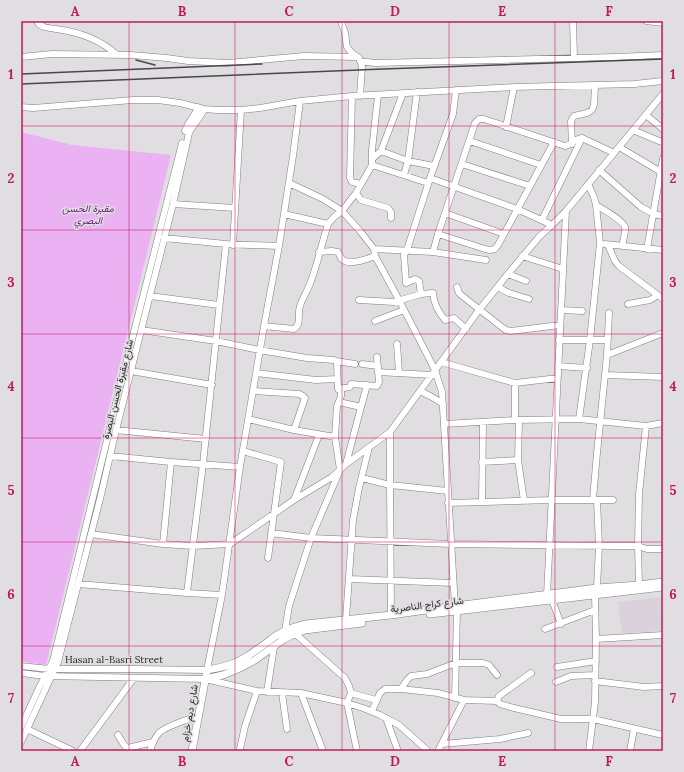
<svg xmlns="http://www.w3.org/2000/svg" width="684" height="772" font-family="Lora,Vazirmatn,serif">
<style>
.built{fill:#dad1db}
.green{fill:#eab2f3}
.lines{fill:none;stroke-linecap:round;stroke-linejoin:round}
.minor-casing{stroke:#7f7c80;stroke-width:7}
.major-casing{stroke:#7f7c80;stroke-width:8}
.minor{stroke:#fff;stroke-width:6}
.major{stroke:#fff;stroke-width:7}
.rail{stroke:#494749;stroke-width:1.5}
.grid{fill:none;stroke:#c2185b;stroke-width:1;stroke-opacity:0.55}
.labels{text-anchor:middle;stroke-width:3;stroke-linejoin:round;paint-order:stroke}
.park-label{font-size:10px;font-style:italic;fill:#6f267c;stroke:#e1dee2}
.street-label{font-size:10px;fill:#292829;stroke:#e1dee2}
.neatline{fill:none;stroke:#c2185b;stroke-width:1.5}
.grid-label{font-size:13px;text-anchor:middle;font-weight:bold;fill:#c2185b}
</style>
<rect width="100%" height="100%" fill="#e1dee2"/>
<path class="built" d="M 661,597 L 662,631 L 622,633 L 618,602 Z"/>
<path class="green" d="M 21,132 L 72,145 L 171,155 L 46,665 L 21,661 Z"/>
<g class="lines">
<defs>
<path id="minor" d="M 37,21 C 40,28 49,28 56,29 C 79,32 100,39 117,55
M 341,21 L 345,33 L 347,47 L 352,53 L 359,58 L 362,66 L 360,96
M 573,21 L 574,58
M 646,21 L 663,23
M 21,57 L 52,54 L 131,55 L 167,58 L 188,61 L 228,63 L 304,56 L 358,57
M 360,61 L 375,63 L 616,57 L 663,55
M 352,96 L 350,178 L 352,182 L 361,184
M 21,107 L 33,108 L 133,100 L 158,100 L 180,103 L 204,109 L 217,110 L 241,110 L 260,108 L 300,101 L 352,96 L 514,87 L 634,84 L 663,81
M 646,115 L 663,129
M 506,127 L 514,87
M 633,130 L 659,141 L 663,142
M 185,131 C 188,122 195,116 198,107
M 470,141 L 541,165
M 572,144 L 571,121 L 574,116 L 587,113 L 592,110 L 594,105 L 595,85
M 619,147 L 661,172 L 663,172
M 381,151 L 408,161 L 434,166
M 373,158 L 381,151 L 403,93
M 462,164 L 530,186
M 372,165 L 428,183
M 599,170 L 641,207 L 654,214 L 663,216
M 404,175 L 408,161 L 417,92
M 430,178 L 517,209 L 552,225
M 289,183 L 323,199 L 342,211 L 360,231 L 374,249 L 375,256 L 399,300 L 435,370 L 442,392 L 455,606
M 356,193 L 361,200 L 388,208 L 391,212 L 391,218
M 173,204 L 235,208
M 596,205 C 602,209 623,220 625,227 C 626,232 623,241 622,246
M 445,213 L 504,234
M 284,214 L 328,224
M 542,220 L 582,138
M 438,234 L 485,249 L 490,250 L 495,249 L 498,245 L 554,142
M 164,238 L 226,244 L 279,246
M 605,244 L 663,250
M 233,245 L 241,110
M 608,245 L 615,261 L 619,266 L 663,299
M 374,249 L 433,252 L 486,260
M 647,249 L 663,158
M 319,252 L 332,251 L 338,252 C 339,254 340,256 341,258 C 347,267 367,259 375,256
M 433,252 L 438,234 L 475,123 L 479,119 L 484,119 L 565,146 C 572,145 575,138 582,138 L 614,153
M 522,256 L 563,269
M 508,274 L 526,281
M 457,287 L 459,293 L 461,295 L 503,328 L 506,330 L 511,331 L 560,325
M 498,287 L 509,293 L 529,299
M 421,294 L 419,281 L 415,279 L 406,283 L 404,255 L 407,250 L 430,178 L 453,114 L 456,90
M 150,296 L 219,305
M 359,300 L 394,302 L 421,294 L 433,293 C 434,304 438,311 445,320 L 454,318 L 466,329
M 628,304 L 650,300 L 658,295
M 561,310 L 582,311
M 375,321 L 404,310
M 264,326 L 294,329 C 302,324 297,314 300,306 C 303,297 308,290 311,281 C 318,262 322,243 328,224 L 334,217 L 342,211 L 356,193 L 372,165 L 372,150 L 378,95
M 141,330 L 216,341 L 259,350 L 307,358 L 334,360 L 336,361 L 337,363 L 338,389 L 341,391 L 341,396 L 337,406 L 335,437 L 340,470 L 311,538 L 289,606 L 285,631
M 559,340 L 607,340
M 397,344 L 399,372
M 607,355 L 663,333
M 336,361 L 355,364
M 441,362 L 515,383 L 558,378
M 362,364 L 378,366
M 558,366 L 587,368
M 131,371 L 212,385
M 378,372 L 432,375
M 256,373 L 316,380 L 337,379
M 605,375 L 663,377
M 338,389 L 350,387 L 351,384 L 377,386 L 379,382 L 377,357
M 420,391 L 432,397 L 443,404
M 339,402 L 361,407
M 248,419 L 294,430 L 305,398 L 303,396 L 299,394 L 253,391
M 579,419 L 590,340 L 600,243 L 596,205 L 594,197 L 588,184
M 515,420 L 515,383
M 519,420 L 518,460 L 524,501
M 444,424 L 515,420 L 579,419 L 646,426 L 663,423
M 116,430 L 206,439
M 294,430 L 335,437
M 390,432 L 390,485 L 391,615
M 243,451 L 281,462 L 268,558
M 110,456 L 171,462 L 240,467
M 482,462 L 518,460
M 346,464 L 361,407 L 367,385
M 362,478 L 390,485 L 448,491
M 593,499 L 597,453 L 607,355 L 609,313
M 294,500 L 319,435
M 597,500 L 599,546 L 597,588
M 482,502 L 483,422
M 448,503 L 552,500 L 613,500
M 271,533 L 311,538 L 451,544 L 614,546 L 638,546 L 647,549 L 663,549
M 91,534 L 163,544 L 193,546 L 230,544 L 294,500 L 332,477 L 346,464 L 390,432 L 479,310 L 508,274 L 539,237 L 552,225 L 566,211 L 663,94
M 163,544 L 171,462
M 349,579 L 453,583
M 78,584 L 187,593 L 222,595
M 639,585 L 638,546 L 639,494 L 646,426
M 187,593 L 203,464 L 226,244
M 547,595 L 566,211
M 552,600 L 561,624
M 346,619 L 353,520 L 359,488 L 369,447
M 545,629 L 595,610
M 294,634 L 299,637 L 345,678 L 349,686 L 351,693 L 376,700
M 596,639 L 663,635
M 21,666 L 49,669 L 135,669 L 207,670 L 222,595 L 240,467 L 264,326 L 279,246 L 293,156 L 300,101
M 557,667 L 596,661
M 21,673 L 45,676 L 205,679 L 257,691 L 301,693 L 347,703 L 363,708 L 380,715 L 399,725 L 428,751
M 595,681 L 644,687 L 663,686
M 556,682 L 571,676 L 595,675
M 401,689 L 407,680 L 411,676 L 427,674 L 456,663 L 483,663 L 489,665 L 497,675
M 267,692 L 274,647
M 282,693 L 287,729
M 301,693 L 323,751
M 351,693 L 347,703 L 357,751
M 455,698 L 457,611
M 497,701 L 499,696 L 531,673
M 372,711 L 380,693 L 385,689 L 401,689 L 438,693 L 464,700 L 497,701 L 500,704 L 510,707 L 561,719 L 593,719 L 663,735
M 386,718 L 398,751
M 21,727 L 39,688 L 53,661 L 118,395 L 182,143
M 27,729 L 73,751
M 118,735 L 124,745 L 128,748 L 153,742
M 21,742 L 58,662 L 91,534 L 100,499 L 116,430 L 173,204 L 189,133 C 193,124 201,118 204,109
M 442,744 L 500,739 L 528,733
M 80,751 L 134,678
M 150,751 C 152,745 154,739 158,734 C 163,727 189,719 198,716
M 241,751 L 240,749 L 245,726 L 257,691
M 438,751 L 464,700
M 589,751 L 595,702 L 596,639 L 595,595
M 630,751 L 634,729"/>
<path id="major" d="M 430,614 L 663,587
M 205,679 L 223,675 L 240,668 L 255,660 L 284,639 L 294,634 L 305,630 L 362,623
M 192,751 L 207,670 C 221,668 236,664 248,656 C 255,651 262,646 269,641 C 279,632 293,627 306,624 L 391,615 L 455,606 L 597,588 L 639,585 L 663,582"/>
</defs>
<use href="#minor" class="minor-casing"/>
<use href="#major" class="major-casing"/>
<use href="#minor" class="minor"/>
<use href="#major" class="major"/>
<path class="rail" d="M 136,60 L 155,65
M 21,74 L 262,64
M 21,84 L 383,69 L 663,59"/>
</g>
<path class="grid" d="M 129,21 L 129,751M 235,21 L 235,751M 342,21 L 342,751M 449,21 L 449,751M 555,21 L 555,751M 21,126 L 663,126M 21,230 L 663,230M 21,334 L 663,334M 21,438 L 663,438M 21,542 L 663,542M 21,646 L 663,646"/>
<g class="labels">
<g class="park-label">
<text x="88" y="212">مقبرة الحسن<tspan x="88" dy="12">البصري</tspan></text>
</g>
<g class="street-label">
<text transform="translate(117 389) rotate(-76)" y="4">شارع مقبرة الحسن البصرة</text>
<text transform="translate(427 604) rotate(-7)" y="4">شارع كراج الناصرية</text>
<text x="114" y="663">Hasan al-Basri Street</text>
<text transform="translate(189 713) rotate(-80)" y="4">شارع ديم خزام</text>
</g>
</g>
<rect width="684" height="772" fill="none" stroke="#e1dee2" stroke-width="44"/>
<rect x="22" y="22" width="640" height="728" class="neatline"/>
<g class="grid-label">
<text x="75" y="16">A</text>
<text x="182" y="16">B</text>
<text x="289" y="16">C</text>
<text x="395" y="16">D</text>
<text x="502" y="16">E</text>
<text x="609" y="16">F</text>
<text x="11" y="79">1</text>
<text x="673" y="79">1</text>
<text x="11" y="183">2</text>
<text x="673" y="183">2</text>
<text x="11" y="287">3</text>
<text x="673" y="287">3</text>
<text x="11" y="391">4</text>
<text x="673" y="391">4</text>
<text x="11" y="495">5</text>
<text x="673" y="495">5</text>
<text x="11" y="599">6</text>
<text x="673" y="599">6</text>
<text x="11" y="703">7</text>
<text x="673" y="703">7</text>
<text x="75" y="766">A</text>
<text x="182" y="766">B</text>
<text x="289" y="766">C</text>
<text x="395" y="766">D</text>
<text x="502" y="766">E</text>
<text x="609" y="766">F</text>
</g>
</svg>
